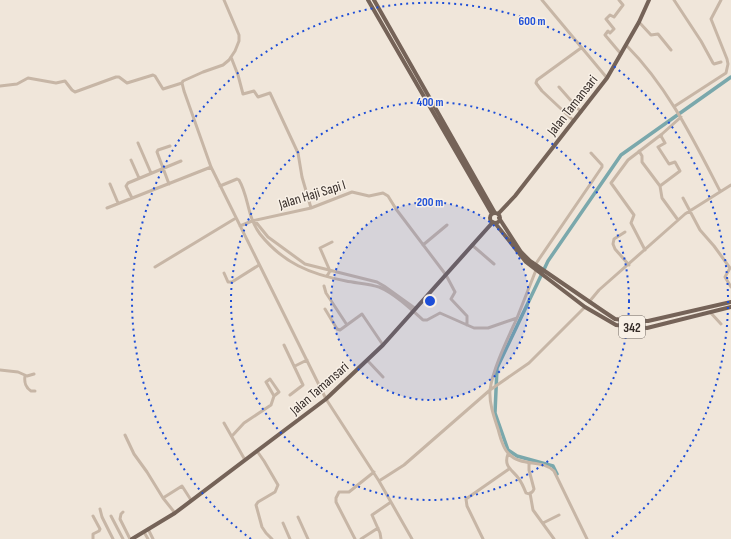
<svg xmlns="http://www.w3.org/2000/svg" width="731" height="539" font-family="'Sofia Sans Condensed',sans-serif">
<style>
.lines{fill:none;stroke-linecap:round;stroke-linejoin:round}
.canal{stroke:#7aa8ac;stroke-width:3.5}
.minor{stroke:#c7b6a6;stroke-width:3}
.major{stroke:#756358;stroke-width:4}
.ring{fill:none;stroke:#1d4ed8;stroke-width:2;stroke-dasharray:2 4}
.labels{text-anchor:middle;stroke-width:3;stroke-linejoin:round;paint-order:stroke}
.shield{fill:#f8f0e6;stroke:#6f6660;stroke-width:1}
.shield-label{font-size:13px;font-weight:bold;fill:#342b27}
.street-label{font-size:14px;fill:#342b27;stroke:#f8f0e6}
.centre{fill:#1d4ed8;stroke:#f8f0e6;stroke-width:2}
.ring-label{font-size:12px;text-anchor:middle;font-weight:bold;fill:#1d4ed8;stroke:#f8f0e6;stroke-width:3;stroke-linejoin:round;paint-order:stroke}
</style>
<rect width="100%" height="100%" fill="#f0e6da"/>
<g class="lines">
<path class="canal" d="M 557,474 L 553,466 L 517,456 L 508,450 L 495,413 L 497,368 L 548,261 L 621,155 L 731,77"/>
<path class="minor" d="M 224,0 L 239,35 L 239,41 L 235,51 L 229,60 L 223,65 L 203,72 L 183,81 L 182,83 L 184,91 L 211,167 L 326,399 L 379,481 L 412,539
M 542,0 L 607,78
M 619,0 L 623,5 L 614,17 L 610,15 L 606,19 L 614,29 L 610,33 L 608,31 L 605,35 L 621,54
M 674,0 L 701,41 L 713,63 L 714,64 L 721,62
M 639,22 L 651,35 L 658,34 L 671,50
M 626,45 C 668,87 693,139 720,191
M 231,57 L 238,75 L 243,94 L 254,91 L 258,97 L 270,93 L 298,153 L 302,177 L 311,208
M 0,86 L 17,84 L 28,78 L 56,83 L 65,81 L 72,90 L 75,92 L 116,77 L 119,77 L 127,83 L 153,75 L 155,76 L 163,89 L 182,83
M 559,87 L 581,112
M 675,106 L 726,73 L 728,64 L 727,59 L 711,19 L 721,0
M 574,121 L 542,91 L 536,83 L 537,80 L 581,48
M 138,143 L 151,173
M 639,151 L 642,156 L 642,162 L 660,186 L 662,198 L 678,220
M 131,160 L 139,178
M 110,184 L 118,203
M 169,184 L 157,152 L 158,150 L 170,146
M 220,186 L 237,179 L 239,180 C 249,197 247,217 260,234 C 283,263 310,274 346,281 C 356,283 370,284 379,287 C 394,293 411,309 423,320 L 427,320 L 440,313 L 474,328 L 488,328 L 517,318 L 536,270
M 660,186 L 680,171 L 675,162 L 669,164 L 658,147 L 665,143 L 661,136 L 662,134 L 681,117
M 132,198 L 126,186 L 128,183 L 181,161
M 683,198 L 700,230 L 714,246 L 730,268 L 725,277 L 731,287
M 107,208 L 211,167
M 255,221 L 268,237 L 305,264 L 377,282 L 384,286 L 416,309
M 240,226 L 252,221 L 311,208 L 352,192 L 369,196 L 383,193 L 388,196 L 396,209 L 446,275 L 455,292 L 451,299 L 467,316 L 467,325
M 625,232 L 614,239 L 613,244 L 615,249 L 629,265
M 423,245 L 447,225
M 472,245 L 494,264
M 645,250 L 631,223 L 634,215 L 611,183 L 628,160 L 662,134
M 535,265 L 602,167 L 602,165 L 591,153
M 155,267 L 236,218
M 224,273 L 228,282 L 232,282 L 259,265
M 327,276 L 330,271 L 320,248 L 332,242
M 324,286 L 326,293 L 347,325
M 589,302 L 599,290 L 685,214 L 731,185
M 325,309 L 337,329 L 340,330 L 362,314 L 383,345
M 710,312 L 721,324
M 517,318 C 508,338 493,368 490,390 C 489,403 494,417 498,429 C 500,437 503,449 509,454 C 521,467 542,459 554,471 L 587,539
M 284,345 L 303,385 L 290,395
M 367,360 L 383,377
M 295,366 L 307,360
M 0,370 L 18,372 L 27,376 L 34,374
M 25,376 C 24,382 26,388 31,391 L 35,391
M 224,423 L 245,460
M 125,435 L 134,454 L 147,472 L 163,498 L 175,513
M 232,436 L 244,423 L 271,405 L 274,396 L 266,382 L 270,379 L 279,392 L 274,396
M 257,451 L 264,461 L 278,485 L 275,492 L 258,502 L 256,505 L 262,527 L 266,533 L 272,539
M 508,454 C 503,467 513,470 519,479 C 522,483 524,488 526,493 C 530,495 533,492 534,489 L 529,470 L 529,463
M 379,481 L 404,465 L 490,390 L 529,363 L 585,307
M 530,493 L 533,510 L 554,539
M 163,498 L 182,486 L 191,500
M 100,509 L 102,517 L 113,539
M 123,512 L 121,514 L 120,519 L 130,539
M 111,516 L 123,539
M 298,517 L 308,539
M 283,523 L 290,539
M 543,523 L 559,515
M 148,529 L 153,539
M 144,532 L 148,539
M 93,539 L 93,534 L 99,531 L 100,529 L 93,516
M 355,539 L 336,502 L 336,498 L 339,492 L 349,492 L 374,472
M 361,539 L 378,528
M 381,539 L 380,533 L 372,515 L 391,502
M 483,539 L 467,506 L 466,499 L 509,469"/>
<path class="major" d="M 368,0 L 492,214
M 374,0 L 495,213
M490 218a5 5 0 1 1 10 0a5 5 0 1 1-10 0Z
M 498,214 L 515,196 L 607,78 L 639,22 L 649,0
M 499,218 L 521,252 L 530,261 L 603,311 L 615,319 L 632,321 L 648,321 L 731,302
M 495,223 L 526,262 L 585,307 L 616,325 L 647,328 L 731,307
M 132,539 L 175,513 L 326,399 L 383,345 L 493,222"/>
</g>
<circle cx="430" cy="301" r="99" fill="#1d4ed8" fill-opacity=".12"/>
<g class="ring">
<circle cx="430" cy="301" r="99"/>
<circle cx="430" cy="301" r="199"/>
<path d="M251 539A298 298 0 1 1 609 539"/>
</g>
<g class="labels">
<rect class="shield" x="619" y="316" width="26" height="22" rx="3"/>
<g class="shield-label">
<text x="632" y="332">342</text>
</g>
<g class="street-label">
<text transform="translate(572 105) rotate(-52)" y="5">Jalan Tamansari</text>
<text transform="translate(312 194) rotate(-17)" y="5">Jalan Haji Sapi I</text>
<text transform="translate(319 388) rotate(-41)" y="5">Jalan Tamansari</text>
</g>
</g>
<circle cx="430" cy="301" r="6" class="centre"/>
<g class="ring-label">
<text x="532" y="25">600 m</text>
<text x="430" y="106">400 m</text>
<text x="430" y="206">200 m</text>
</g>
</svg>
